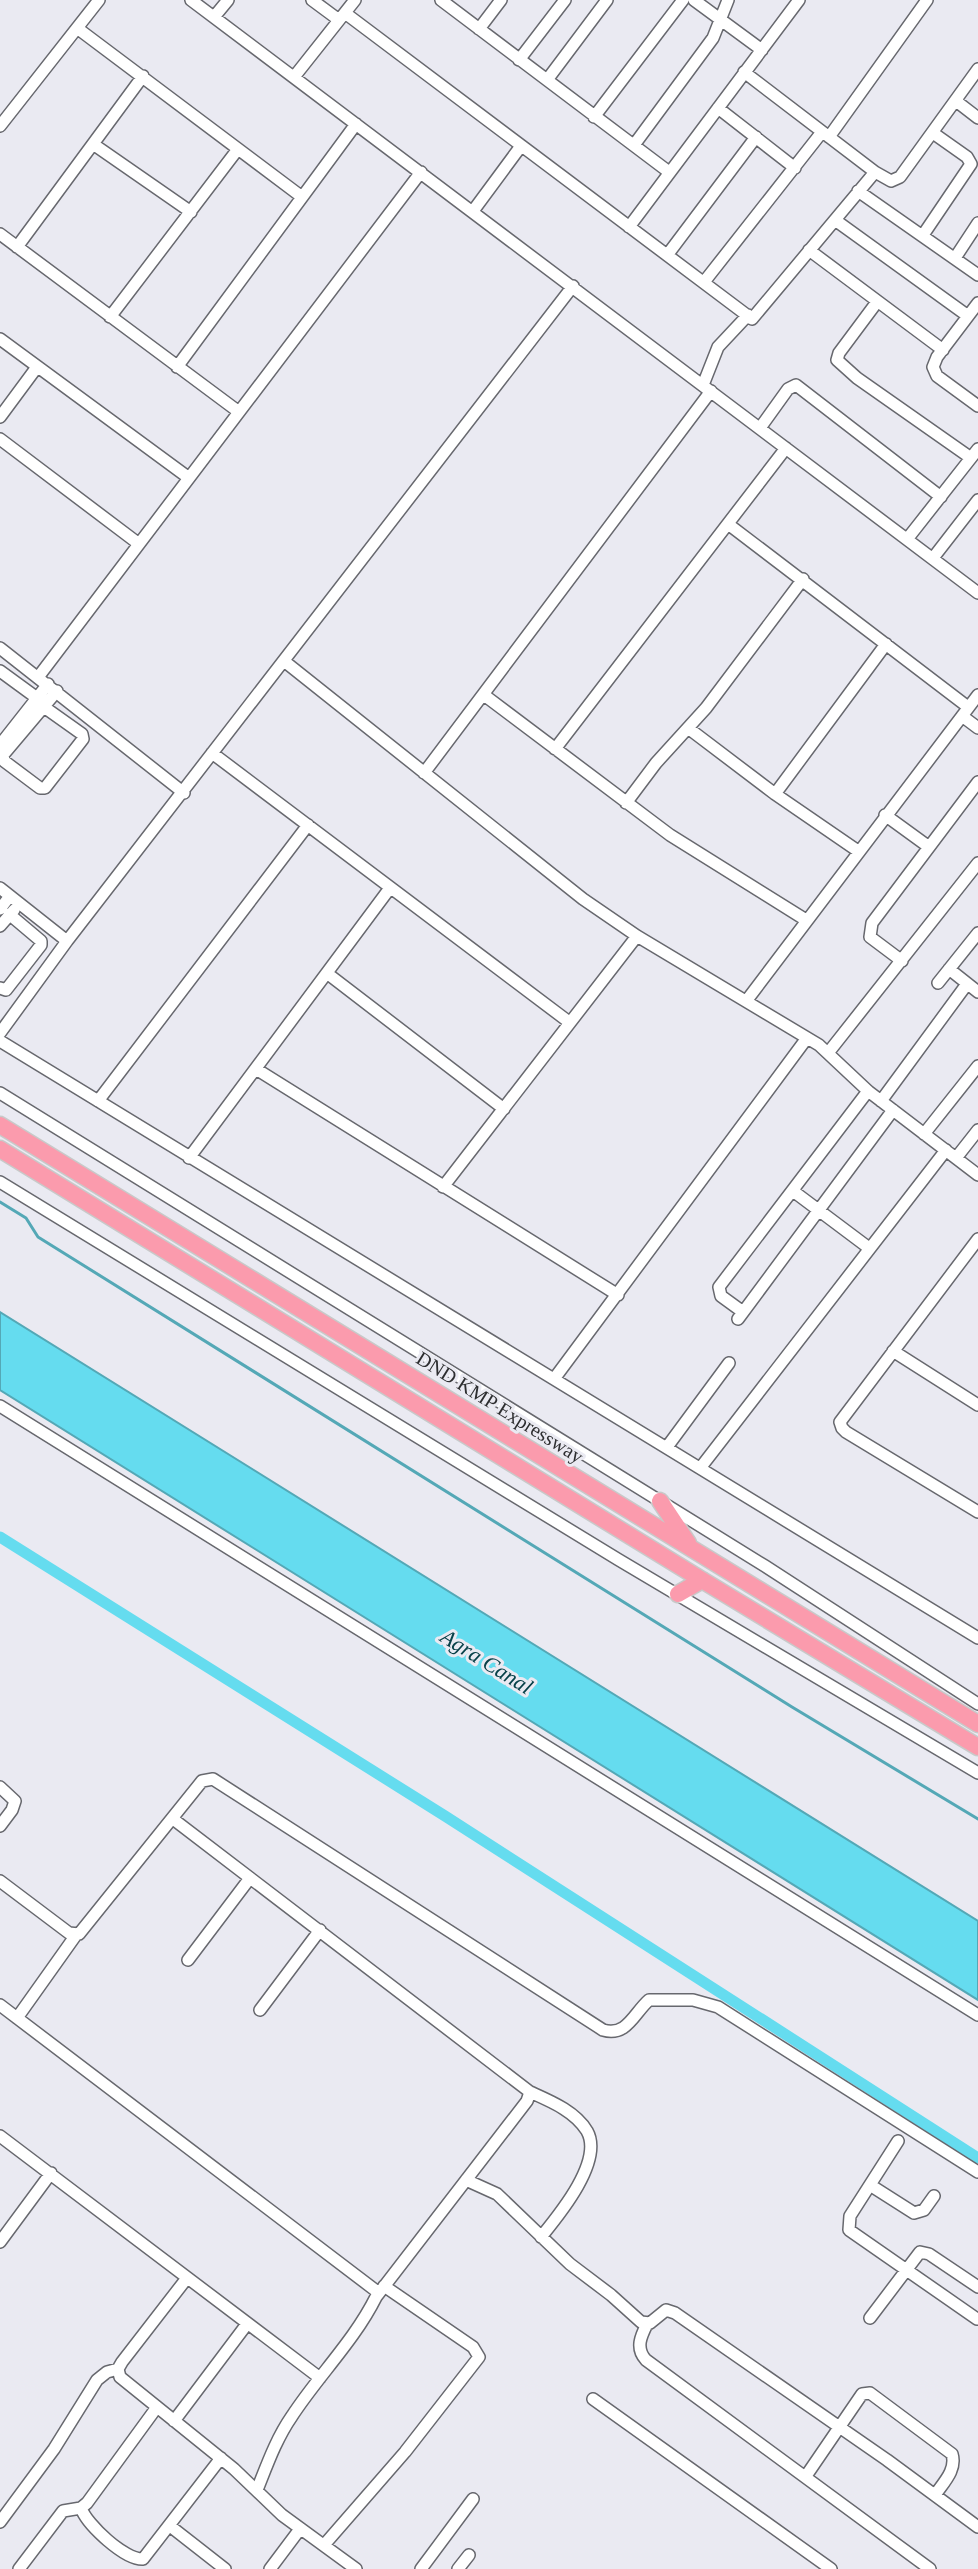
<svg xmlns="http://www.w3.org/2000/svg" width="978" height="2569" font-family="'Times New Roman',serif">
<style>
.water{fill:#65dcef;stroke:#54a8b6;stroke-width:2}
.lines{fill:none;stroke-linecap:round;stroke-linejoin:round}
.stream{stroke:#54a8b6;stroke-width:3}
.canal{stroke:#65dcef;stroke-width:11}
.minor-casing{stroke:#67686e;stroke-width:14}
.highway-casing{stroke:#c8c9c9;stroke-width:19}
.minor{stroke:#fff;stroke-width:11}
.highway{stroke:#fb9bad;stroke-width:16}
.labels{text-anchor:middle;stroke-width:6;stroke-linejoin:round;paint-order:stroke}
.street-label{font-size:20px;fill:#2d2e30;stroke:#eaeaf2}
.water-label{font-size:22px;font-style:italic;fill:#084149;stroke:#eaeaf2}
</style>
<rect width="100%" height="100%" fill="#eaeaf2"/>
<path class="water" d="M 0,1312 L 978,1921 L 978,2000 L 0,1390 Z"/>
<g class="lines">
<path class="stream" d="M 0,1202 L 26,1218 L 38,1237 L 792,1707 L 978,1819"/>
<path class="canal" d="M 0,1537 L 445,1816 L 978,2158"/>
<defs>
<path id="minor" d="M 191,0 L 978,593
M 312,0 L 339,20
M 441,0 L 669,172
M 694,0 L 762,50
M 345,13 L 752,319 L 875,172
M 214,17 L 228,0
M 77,28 L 302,197
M 479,29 L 501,0
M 519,60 L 565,0
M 744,72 L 875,172 L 891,181 L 900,177 L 978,69
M 294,77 L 355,0
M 547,80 L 607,0
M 956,101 L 978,118
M 718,108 L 795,168
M 594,117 L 683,0
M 0,126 L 99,0
M 829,137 L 927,0
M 93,144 L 191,212
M 634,145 L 713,38 L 728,0
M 858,191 L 978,275
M 473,211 L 521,146
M 835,220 L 968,316
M 629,227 L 799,0
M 0,234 L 239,412
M 923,235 L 971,164 L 967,157 L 933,133
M 17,247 L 143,76
M 809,250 L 943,350
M 668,254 L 756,137
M 955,258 L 978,223
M 704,282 L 822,132
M 877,302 L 839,353 L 837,360 L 857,378 L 971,458
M 978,303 L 937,357 L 933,367 L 937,376 L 978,406
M 110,317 L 238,149
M 0,339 L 189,478
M 177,367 L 356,124
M 703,385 L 718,347 L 748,315
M 0,417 L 37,367
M 760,428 L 788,389 L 796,385 L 941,497
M 0,439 L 139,544
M 728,524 L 968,707
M 908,538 L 978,449
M 933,558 L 978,500
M 0,648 L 184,793
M 284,661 L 583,899 L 637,936 L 819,1045 L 868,1091 L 978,1175
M 0,671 L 37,698
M 39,676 L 421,172
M 484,695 L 670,835 L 806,920
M 44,707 L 82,734 L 83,739 L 45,788 L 40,788 L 4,761 L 3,755 L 57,691
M 962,716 L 978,728
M 688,728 L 775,794 L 858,851
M 0,745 L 48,684
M 555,749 L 786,448
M 212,753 L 569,1022
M 424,773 L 711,391
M 775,794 L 886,644
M 626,803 L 656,763 L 706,708 L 803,579
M 885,815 L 929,847
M 0,888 L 67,941
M 0,909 L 10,896
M 0,926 L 14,910
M 902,961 L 870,937 L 872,923 L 978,782
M 949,969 L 978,992
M 328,974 L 504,1109
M 938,983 L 978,933
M 0,988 L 6,990 L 41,945 L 41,941 L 9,914
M 747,1000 L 978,695
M 0,1033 L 67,941 L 573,286
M 0,1041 L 978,1638
M 828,1053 L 978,863
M 256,1069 L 618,1295
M 0,1093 L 765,1566 L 978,1704
M 98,1101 L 308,825
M 881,1101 L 967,984
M 924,1134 L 978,1066
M 189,1158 L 390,888
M 956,1158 L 978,1130
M 0,1182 L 619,1560 L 978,1773
M 443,1187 L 637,936
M 793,1191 L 869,1248
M 978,1239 L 840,1422 L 842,1428 L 846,1432 L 978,1512
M 743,1312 L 721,1296 L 719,1287 L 868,1091
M 738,1319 L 893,1110
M 893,1351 L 978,1405
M 554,1379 L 807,1038
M 0,1406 L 978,2015
M 667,1447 L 729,1363
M 701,1467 L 946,1150
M 0,1787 L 15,1801 L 12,1810 L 0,1826
M 173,1819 L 530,2092 L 527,2101 L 376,2297 C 354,2341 318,2376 292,2416 C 276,2439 267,2465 257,2490
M 0,1881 L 69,1933 L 79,1934 L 202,1781 L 213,1779 L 603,2030 C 627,2037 634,2013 649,2000 L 693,2000 L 718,2007 L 978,2172
M 188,1960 L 250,1878
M 0,2005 L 379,2293
M 260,2010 L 320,1930
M 17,2018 L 76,1935
M 530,2092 C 550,2101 575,2111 587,2131 C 604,2161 559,2215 541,2237
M 0,2136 L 320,2378
M 898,2141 L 850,2216 L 849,2230 L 977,2319
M 466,2180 L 497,2194 L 570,2264 L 611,2295 L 641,2322 L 650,2323 L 666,2310 L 675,2313 L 887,2460 L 978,2527
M 870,2185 L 914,2213 L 924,2210 L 934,2196
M 0,2242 L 51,2173
M 187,2278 L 122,2362 L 118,2369 L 120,2377 L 234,2469 L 282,2515 L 356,2569
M 870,2318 L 920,2252 L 929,2254 L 978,2287
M 647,2324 C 641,2336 635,2348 646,2360 L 930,2569
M 593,2399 L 831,2569
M 174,2421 L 247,2324
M 806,2476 L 862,2394 L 870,2393 L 952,2454 C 957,2470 943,2483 935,2495
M 81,2508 C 87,2525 125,2560 143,2559 L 221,2458
M 0,2522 L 54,2449 L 97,2380 L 107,2372 L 118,2369
M 170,2526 L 225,2569
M 324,2545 L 405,2452 L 479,2357 L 473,2347 L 384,2286
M 19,2569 L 63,2511 L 81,2508 L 87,2503 L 157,2407
M 270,2569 L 300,2529
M 421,2569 L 473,2499
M 458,2569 L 469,2555"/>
<path id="highway" d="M 0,1125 L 978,1724
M 0,1149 L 702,1580 L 978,1747
M 660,1501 L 688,1543
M 678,1594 L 702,1580"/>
</defs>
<use href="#minor" class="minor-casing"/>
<use href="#highway" class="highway-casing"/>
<use href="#minor" class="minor"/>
<use href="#highway" class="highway"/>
</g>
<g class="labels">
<g class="street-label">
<text transform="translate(500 1407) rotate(32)" y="7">DND KMP Expressway</text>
</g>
<g class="water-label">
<text transform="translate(487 1661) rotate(32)" y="8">Agra Canal</text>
</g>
</g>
</svg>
